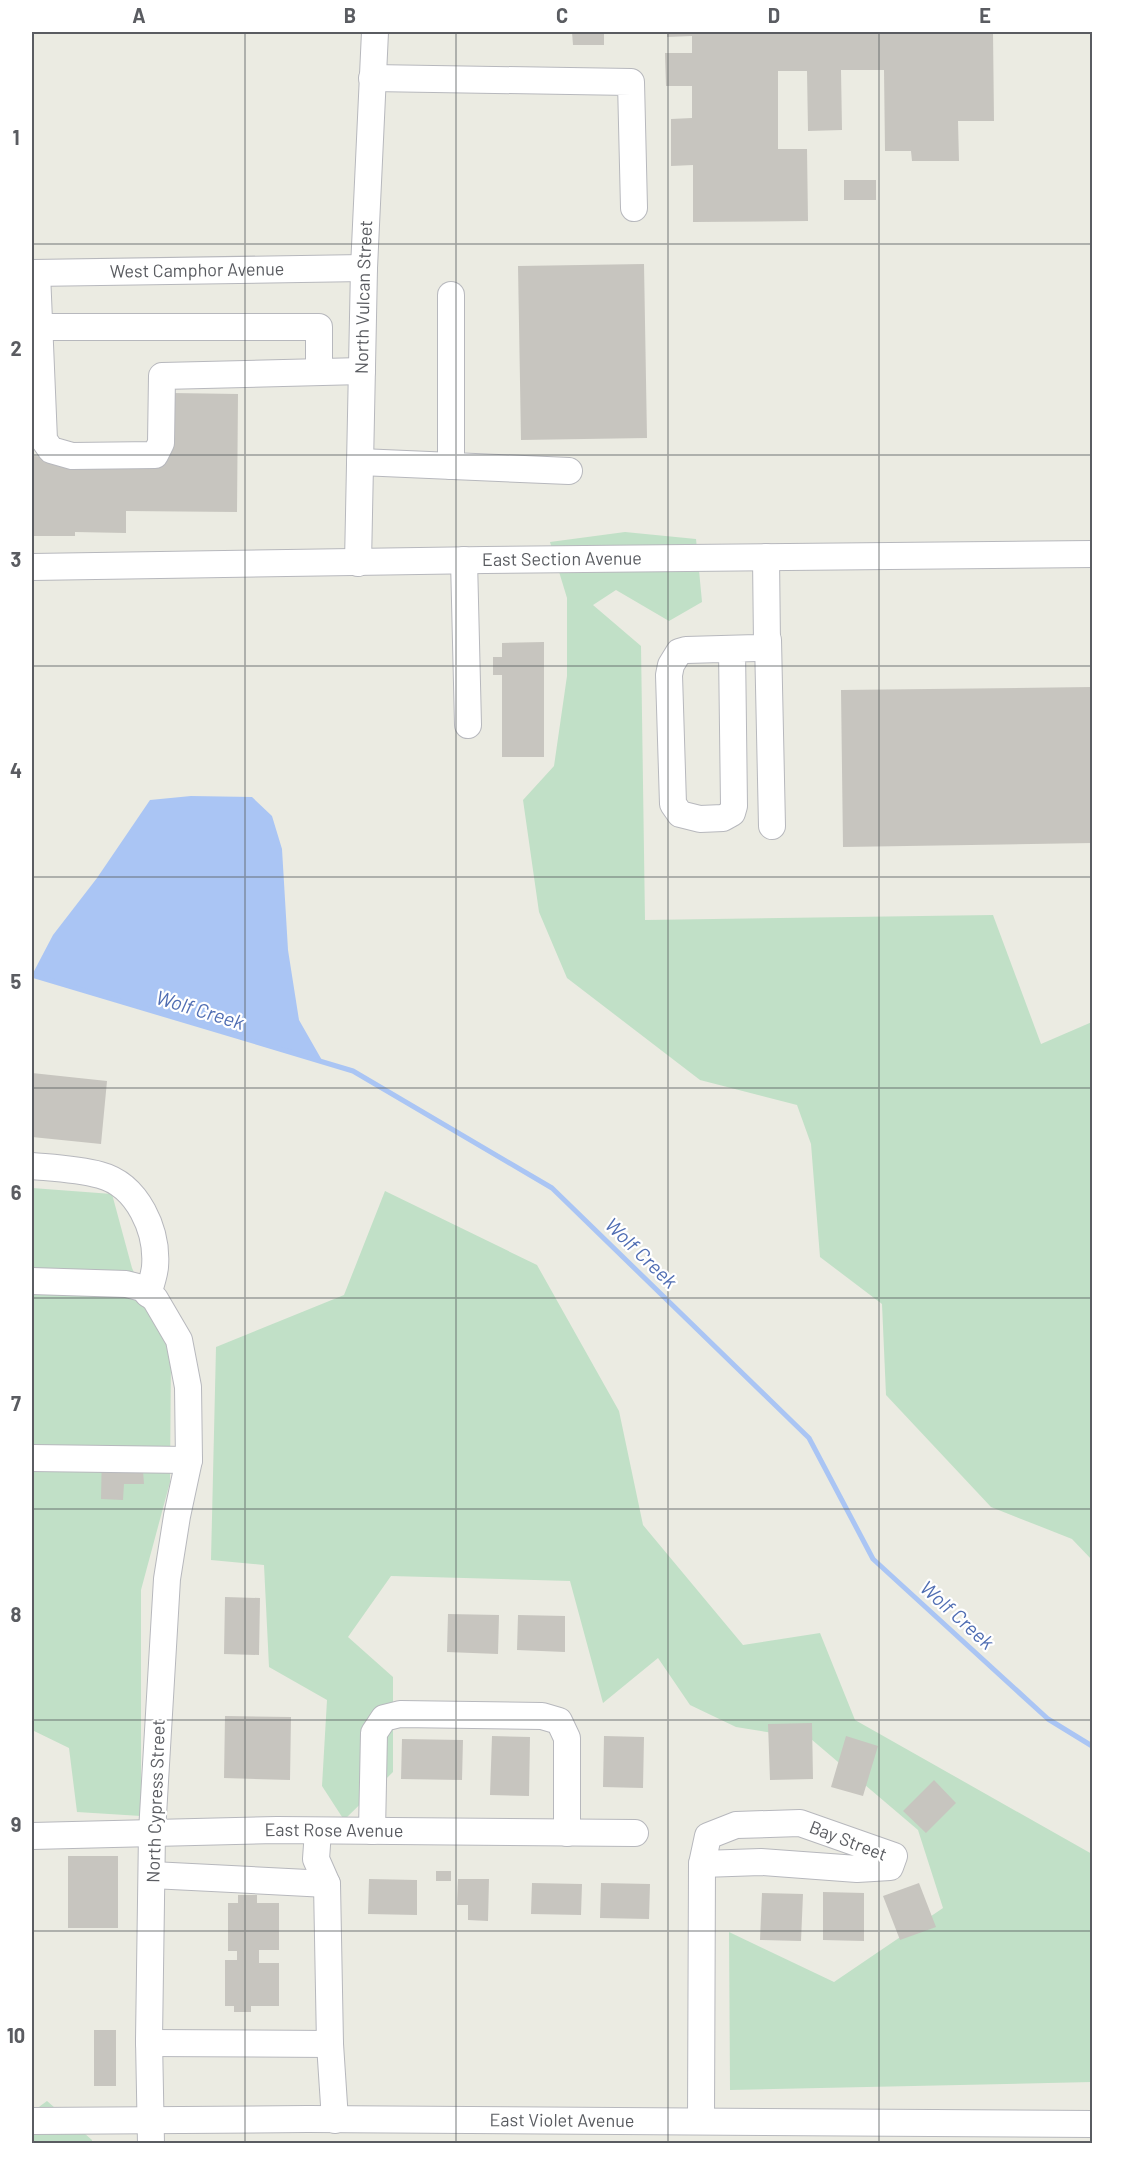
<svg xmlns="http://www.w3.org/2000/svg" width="1124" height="2175" font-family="Barlow,sans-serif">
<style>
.green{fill:#c1e0c7}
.water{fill:#aac5f4}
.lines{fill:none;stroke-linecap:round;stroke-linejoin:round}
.stream{stroke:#aac5f4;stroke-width:5}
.building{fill:#c7c5bf}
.minor-casing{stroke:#b7b8bd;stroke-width:28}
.minor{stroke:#fff;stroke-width:26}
.grid{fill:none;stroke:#5a5c61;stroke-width:1.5;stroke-opacity:0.55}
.labels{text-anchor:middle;stroke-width:4.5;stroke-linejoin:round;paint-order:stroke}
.street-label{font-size:18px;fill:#5a5c61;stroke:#fff}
.water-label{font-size:20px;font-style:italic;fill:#506eb3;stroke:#fff}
.neatline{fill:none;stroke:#5a5c61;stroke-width:2}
.grid-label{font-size:20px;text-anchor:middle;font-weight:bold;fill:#5a5c61}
</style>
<rect width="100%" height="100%" fill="#ebebe2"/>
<path class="green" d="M 625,532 L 696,539 L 702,602 L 669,621 L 616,590 L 593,605 L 641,646 L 645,920 L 993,915 L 1041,1044 L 1092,1022 L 1092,1560 L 1072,1539 L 991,1507 L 886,1395 L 882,1304 L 820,1257 L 811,1144 L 797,1105 L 700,1080 L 567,978 L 539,912 L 523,800 L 554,766 L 567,676 L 567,598 L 550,542 Z
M 32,1188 L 112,1194 L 132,1268 L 171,1353 L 170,1482 L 141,1590 L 141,1816 L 77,1812 L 69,1748 L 32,1730 Z
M 385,1191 L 537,1265 L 619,1411 L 643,1525 L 743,1645 L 820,1633 L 855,1720 L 1092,1854 L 1092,2082 L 730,2090 L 729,1932 L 834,1982 L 943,1908 L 918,1830 L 811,1739 L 736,1727 L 690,1705 L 658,1658 L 603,1703 L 570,1581 L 391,1576 L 348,1637 L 393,1677 L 393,1772 L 344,1820 L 322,1786 L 327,1700 L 269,1667 L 264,1565 L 211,1560 L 216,1347 L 344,1295 Z
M 47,2101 L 92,2140 L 92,2143 L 32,2144 L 32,2112 Z"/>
<path class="water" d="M 191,796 L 252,797 L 272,816 L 282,849 L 288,950 L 299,1020 L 323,1062 L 32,975 L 53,935 L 97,878 L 150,800 Z"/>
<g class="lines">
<path class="stream" d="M 32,975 L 353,1071 L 552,1188 L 809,1438 L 873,1559 L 1048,1719 L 1092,1746"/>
</g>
<path class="building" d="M 572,32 L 604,32 L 604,45 L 573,45 Z
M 667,32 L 993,32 L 994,121 L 958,121 L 959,161 L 912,161 L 911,151 L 885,151 L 884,70 L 841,70 L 842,130 L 808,131 L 807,71 L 778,71 L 778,149 L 807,149 L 808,221 L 693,222 L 693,165 L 671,166 L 671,119 L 692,118 L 692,86 L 666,86 L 665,53 L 692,53 L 692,36 L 667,37 Z
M 844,180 L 876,180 L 876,200 L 844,200 Z
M 644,264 L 647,438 L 521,440 L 518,266 Z
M 172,393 L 238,394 L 237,512 L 126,511 L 126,533 L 75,532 L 75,536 L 32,536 L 32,456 L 157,460 Z
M 544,642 L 544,757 L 502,757 L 502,675 L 493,675 L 493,657 L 502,657 L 502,643 Z
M 1092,687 L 1092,843 L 843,847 L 841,690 Z
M 32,1073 L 107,1081 L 101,1144 L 32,1137 Z
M 102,1448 L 142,1457 L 144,1484 L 124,1484 L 123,1500 L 101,1499 Z
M 225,1597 L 260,1598 L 259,1655 L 224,1654 Z
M 448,1614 L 499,1615 L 498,1654 L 447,1652 Z
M 518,1615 L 565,1616 L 565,1652 L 517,1650 Z
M 225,1716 L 291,1717 L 290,1780 L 224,1778 Z
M 812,1723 L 813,1779 L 770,1780 L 768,1724 Z
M 492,1736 L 530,1737 L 529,1796 L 490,1795 Z
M 604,1736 L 644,1737 L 643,1788 L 603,1787 Z
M 846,1736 L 878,1746 L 863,1796 L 831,1787 Z
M 402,1739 L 463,1740 L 462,1780 L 401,1779 Z
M 934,1780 L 956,1803 L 926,1833 L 903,1811 Z
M 68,1856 L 118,1856 L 118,1928 L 68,1928 Z
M 436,1871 L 451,1871 L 451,1881 L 436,1881 Z
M 369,1879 L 417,1880 L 417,1915 L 368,1914 Z
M 458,1879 L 489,1879 L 488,1921 L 468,1920 L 468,1905 L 457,1905 Z
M 532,1883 L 582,1884 L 581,1915 L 531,1914 Z
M 601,1883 L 650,1884 L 649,1919 L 600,1918 Z
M 919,1883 L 936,1927 L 900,1940 L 883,1896 Z
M 823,1892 L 864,1893 L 864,1941 L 823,1940 Z
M 762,1893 L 803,1894 L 801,1941 L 760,1940 Z
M 238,1895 L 257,1895 L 257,1903 L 279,1903 L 279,1950 L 259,1950 L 259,1963 L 279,1963 L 279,2006 L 251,2006 L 251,2012 L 234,2012 L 234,2006 L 225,2006 L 225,1960 L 237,1960 L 237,1951 L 228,1951 L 228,1903 L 238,1903 Z
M 94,2030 L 116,2030 L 116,2086 L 94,2086 Z"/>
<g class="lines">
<defs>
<g id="minor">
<path d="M 372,78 L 631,82 L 634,208"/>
<path id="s1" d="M 32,273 L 364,268"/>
<path d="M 37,273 L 44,440 L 51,450 L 72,456 L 155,455 L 161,443 L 162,376 L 362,371"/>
<path d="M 451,295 L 451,466"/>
<path d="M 40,327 L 319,327 L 319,372"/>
<path d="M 360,462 L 569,471"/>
<path d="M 464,560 L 468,725"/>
<path id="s2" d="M 358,563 L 364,268 L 375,32"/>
<path id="s3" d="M 32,567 L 485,560 L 1092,554"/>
<path d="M 768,640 L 772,826"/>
<path d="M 732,649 L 734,806 L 732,813 L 723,818 L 700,819 L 680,814 L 673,804 L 669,675 L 671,665 L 679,652 L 686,650 L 757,648 L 767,644 L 766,557"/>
<path d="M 32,1166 C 54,1168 78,1169 100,1175 C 138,1185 158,1231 155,1267 C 154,1276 151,1285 148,1294"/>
<path d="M 32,1281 L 126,1284 L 142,1288 L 155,1299 L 179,1340 L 188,1387 L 189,1460 L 177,1516 L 167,1579 L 152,1832 L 149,2040 L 151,2144"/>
<path d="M 32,1458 L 189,1460"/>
<path d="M 800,1823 L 894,1856 L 890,1867 L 857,1869 L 761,1862 L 702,1864 L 708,1836 L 736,1825 Z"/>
<path d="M 318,1831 L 316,1859 L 327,1884 L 330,2044 L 335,2120"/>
<path d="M 372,1831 L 374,1733 L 384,1718 L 400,1714 L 542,1716 L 559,1721 L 567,1738 L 567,1833"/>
<path id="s4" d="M 32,1836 L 277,1830 L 635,1833"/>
<path d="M 152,1875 L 327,1884"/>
<path d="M 149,2043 L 330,2044"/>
<path id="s5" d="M 32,2121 L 308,2119 L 1092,2124"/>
<path d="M 701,2121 L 702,1864"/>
</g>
</defs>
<use href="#minor" class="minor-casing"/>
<use href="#minor" class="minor"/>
</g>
<path class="grid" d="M 245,32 L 245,2144M 456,32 L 456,2144M 668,32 L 668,2144M 879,32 L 879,2144M 32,244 L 1092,244M 32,455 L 1092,455M 32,666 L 1092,666M 32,877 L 1092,877M 32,1088 L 1092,1088M 32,1298 L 1092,1298M 32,1509 L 1092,1509M 32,1720 L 1092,1720M 32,1931 L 1092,1931"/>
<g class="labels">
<g class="street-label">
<text dy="6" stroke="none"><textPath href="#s1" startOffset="165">West Camphor Avenue</textPath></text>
<text dy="6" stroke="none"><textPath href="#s2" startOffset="266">North Vulcan Street</textPath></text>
<text dy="6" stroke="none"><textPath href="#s3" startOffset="530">East Section Avenue</textPath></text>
<text transform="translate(156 1801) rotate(-88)" y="6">North Cypress Street</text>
<text dy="6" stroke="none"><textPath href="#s4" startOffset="302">East Rose Avenue</textPath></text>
<text transform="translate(848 1841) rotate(21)" y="6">Bay Street</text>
<text dy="6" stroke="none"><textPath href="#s5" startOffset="530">East Violet Avenue</textPath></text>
</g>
<g class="water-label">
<text transform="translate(200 1010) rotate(17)" y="7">Wolf Creek</text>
<text transform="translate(641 1253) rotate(44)" y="7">Wolf Creek</text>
<text transform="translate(957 1615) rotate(42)" y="7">Wolf Creek</text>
</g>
</g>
<rect width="1124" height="2175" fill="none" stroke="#ffffff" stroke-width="66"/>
<rect x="33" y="33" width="1058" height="2109" class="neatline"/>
<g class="grid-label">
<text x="139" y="23">A</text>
<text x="350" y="23">B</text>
<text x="562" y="23">C</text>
<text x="774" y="23">D</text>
<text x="985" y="23">E</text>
<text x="16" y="145">1</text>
<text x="16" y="356">2</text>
<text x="16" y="567">3</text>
<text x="16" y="778">4</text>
<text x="16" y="989">5</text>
<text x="16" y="1200">6</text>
<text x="16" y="1411">7</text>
<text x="16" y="1622">8</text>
<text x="16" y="1832">9</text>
<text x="16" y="2043">10</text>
</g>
</svg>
